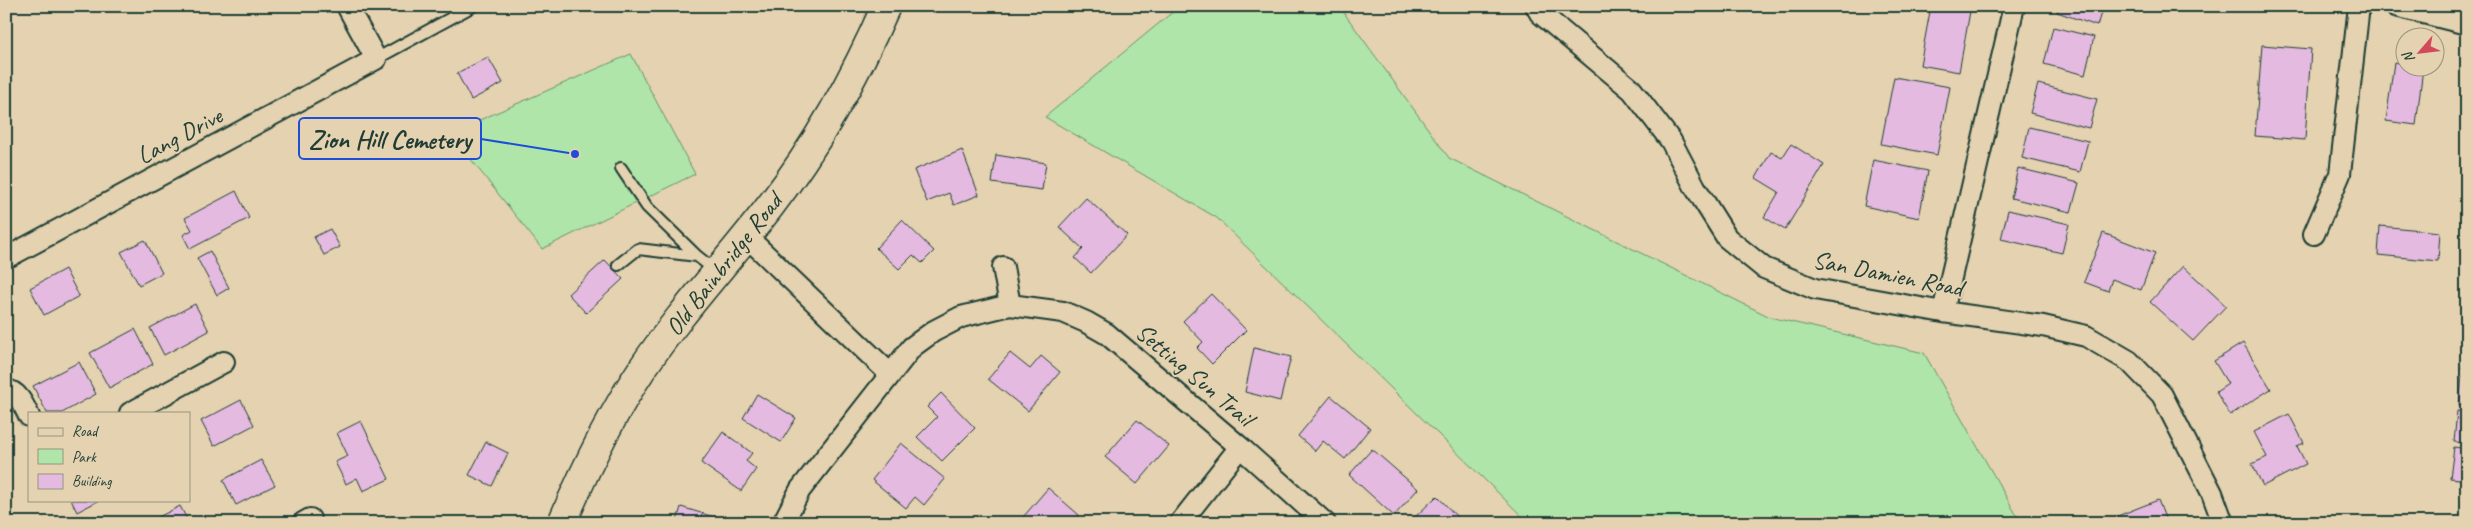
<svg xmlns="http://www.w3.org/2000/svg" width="2473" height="529" font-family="Caveat,sans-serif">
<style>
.green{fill:#afe5a8;stroke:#67916e}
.building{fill:#e4bae0;stroke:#1f3d34}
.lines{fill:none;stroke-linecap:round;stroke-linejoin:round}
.service-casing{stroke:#1f3d34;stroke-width:14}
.minor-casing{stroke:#1f3d34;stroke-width:24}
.secondary-casing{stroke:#1f3d34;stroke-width:31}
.service{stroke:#e4d2b0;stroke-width:10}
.minor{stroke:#e4d2b0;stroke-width:20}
.secondary{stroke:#e4d2b0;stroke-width:28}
.labels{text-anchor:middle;stroke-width:4;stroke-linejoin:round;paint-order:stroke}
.street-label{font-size:25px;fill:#1f3d34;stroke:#e4d2b0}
.leader{fill:none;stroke:#1d4ed8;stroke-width:2}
.callout-dot{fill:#1d4ed8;stroke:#e4d2b0;stroke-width:2}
.callout{fill:#e4d2b0;stroke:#1d4ed8;stroke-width:2}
.callout-label{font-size:26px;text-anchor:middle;font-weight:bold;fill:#1f3d34}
</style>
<rect width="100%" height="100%" fill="#e4d2b0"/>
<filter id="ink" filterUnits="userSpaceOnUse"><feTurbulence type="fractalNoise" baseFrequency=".02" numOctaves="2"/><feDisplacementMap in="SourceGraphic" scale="10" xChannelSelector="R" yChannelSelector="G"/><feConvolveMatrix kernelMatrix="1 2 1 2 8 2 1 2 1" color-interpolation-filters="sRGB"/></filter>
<g filter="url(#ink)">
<path class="green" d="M 1180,6 L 1339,6 L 1449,158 L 1770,317 L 1924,353 L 2021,523 L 1529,523 L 1217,218 L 1045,117 Z
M 631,54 L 695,174 L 542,249 L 450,133 Z"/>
<path class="building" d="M 1931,6 L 1971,6 L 1959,72 L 1920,65 Z
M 2060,6 L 2103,6 L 2097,26 L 2057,12 Z
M 2053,27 L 2094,37 L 2085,75 L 2044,64 Z
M 2262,45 L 2311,49 L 2305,140 L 2255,136 Z
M 488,57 L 503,83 L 471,100 L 457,73 Z
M 2394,62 L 2406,64 L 2406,68 L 2423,68 L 2416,125 L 2386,121 Z
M 1894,77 L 1950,87 L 1937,155 L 1881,144 Z
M 2038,84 L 2097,99 L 2089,128 L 2030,113 Z
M 2029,127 L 2088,141 L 2080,172 L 2022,158 Z
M 1791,144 L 1824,165 L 1785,230 L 1764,217 L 1779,192 L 1756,178 L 1771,152 L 1782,158 Z
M 962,150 L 979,195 L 954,205 L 949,193 L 927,202 L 914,170 Z
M 996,155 L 1046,163 L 1042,190 L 992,183 Z
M 1873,160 L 1928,171 L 1919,218 L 1864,206 Z
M 2018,168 L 2079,183 L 2071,212 L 2011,198 Z
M 236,191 L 249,218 L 190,249 L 183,235 L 192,230 L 185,218 Z
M 1086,198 L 1127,235 L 1091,273 L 1075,258 L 1083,249 L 1059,227 Z
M 2008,210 L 2069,224 L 2062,253 L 2001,239 Z
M 902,220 L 934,251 L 922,263 L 913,255 L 899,269 L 876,248 Z
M 2380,226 L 2440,232 L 2438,261 L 2378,255 Z
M 330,229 L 340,247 L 324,255 L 314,237 Z
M 2103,233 L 2155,253 L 2141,290 L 2112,279 L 2108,291 L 2084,282 Z
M 145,240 L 162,273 L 139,285 L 121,252 Z
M 210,251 L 229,288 L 217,295 L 197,258 Z
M 605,260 L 623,279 L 586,313 L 568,294 Z
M 2183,266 L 2226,306 L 2193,341 L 2150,302 Z
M 65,269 L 79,296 L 44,315 L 30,288 Z
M 1211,294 L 1246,330 L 1212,364 L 1197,348 L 1203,342 L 1183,321 Z
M 195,304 L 209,331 L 164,355 L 150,328 Z
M 135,329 L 153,364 L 109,388 L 90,353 Z
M 2466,340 L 2467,340 L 2467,371 L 2462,370 Z
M 2243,343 L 2271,389 L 2230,415 L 2216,392 L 2228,384 L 2214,361 Z
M 1254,348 L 1291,357 L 1280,401 L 1245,392 Z
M 1010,353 L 1030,369 L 1041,356 L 1060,372 L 1028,411 L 988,379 Z
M 79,362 L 96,394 L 62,413 L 47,413 L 33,386 Z
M 2462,376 L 2467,376 L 2467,407 L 2459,406 Z
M 941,393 L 975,428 L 942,461 L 917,437 L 937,417 L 927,407 Z
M 757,394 L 796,418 L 781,442 L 743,418 Z
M 1331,396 L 1370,428 L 1345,459 L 1323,441 L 1315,451 L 1298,436 Z
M 241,400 L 254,425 L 214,446 L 201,421 Z
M 2457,411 L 2467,412 L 2467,443 L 2454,442 Z
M 2289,414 L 2304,443 L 2297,446 L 2306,464 L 2263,486 L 2252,464 L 2267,457 L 2254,432 Z
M 1137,420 L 1169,446 L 1137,484 L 1105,457 Z
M 361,421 L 389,479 L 363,491 L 357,478 L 346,484 L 335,462 L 348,456 L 337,433 Z
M 723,432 L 752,453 L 746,461 L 756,469 L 741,491 L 701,463 Z
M 486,442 L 508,453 L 492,486 L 469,475 Z
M 901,443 L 945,479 L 924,505 L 915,497 L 906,508 L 872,480 Z
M 2454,447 L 2467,449 L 2467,480 L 2450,478 Z
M 1372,449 L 1418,489 L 1394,516 L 1349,475 Z
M 261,460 L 275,485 L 236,505 L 223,480 Z
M 1048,488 L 1079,515 L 1072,523 L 1018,523 Z
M 1437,496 L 1463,523 L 1415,523 L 1412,520 Z
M 71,500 L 100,500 L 77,512 Z
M 2158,500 L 2167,523 L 2112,523 L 2110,519 Z
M 180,506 L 189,523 L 147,523 Z
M 681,507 L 734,523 L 677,521 Z"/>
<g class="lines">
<defs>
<path id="service" d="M 376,59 L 473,6
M 621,168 L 647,207 L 697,256
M 618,265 L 638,249 L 697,256 L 716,271"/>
<path id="minor" d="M 1536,6 L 1540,13 L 1632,90 L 1671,141 L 1695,187 L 1727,238 L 1764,268 L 1815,289 L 1943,312 L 2043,326 L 2086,336 L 2129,361 L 2162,395 L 2212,493 L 2223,523
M 2396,6 L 2467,24
M 2314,234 L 2340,174 L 2359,6
M 746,236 L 890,374
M 6,258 L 376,59 L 347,6
M 1003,267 L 1010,305
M 1943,312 L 2014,6
M 6,390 C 18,391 24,406 29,416
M 130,413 L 224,362
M 303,523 L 310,519
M 783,523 L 800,490 L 912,347 L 934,331 L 961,317 L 1010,305 L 1063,312 L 1086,322 L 1107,334 L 1240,447 L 1325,523
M 1180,523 L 1240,447"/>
<path id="secondary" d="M 562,523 C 585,469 610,417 642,369 C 681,311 729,260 771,205 C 818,144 855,77 886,6"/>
</defs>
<use href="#service" class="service-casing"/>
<use href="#minor" class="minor-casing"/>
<use href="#secondary" class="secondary-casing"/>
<use href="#service" class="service"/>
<use href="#minor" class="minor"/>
<use href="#secondary" class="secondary"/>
</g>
</g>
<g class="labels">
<g class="street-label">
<text transform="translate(179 135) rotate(-28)" y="9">Lang Drive</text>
<text transform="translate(723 264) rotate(-52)" y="9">Old Bainbridge Road</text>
<text transform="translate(1888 273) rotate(11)" y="9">San Damien Road</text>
<text transform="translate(1195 374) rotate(40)" y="9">Setting Sun Trail</text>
</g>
</g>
<path class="leader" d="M575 154L481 139"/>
<circle class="callout-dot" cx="575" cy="154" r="5"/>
<rect class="callout" x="299" y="118" width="182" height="41" rx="5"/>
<g class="callout-label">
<text x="390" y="148">Zion Hill Cemetery</text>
</g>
<rect width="2473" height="529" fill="none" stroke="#e4d2b0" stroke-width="25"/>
<rect x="12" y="12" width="2448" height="504" fill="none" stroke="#1f3d34" stroke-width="2" filter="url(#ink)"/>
<rect x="28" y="412" width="162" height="90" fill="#e4d2b0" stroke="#95967e"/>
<rect x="38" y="428" width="25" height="8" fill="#e4d2b0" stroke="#95967e"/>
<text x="72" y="436" font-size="15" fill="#1f3d34">Road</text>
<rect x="38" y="449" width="25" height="15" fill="#afe5a8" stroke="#95967e"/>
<text x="72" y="462" font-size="15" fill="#1f3d34">Park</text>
<rect x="38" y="474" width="25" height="15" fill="#e4bae0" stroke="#95967e"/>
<text x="72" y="486" font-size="15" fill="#1f3d34">Building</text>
<g transform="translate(2420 52) rotate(242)"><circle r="24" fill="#e4d2b0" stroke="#95967e"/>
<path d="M0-4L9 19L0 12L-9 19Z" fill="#d1495b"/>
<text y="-8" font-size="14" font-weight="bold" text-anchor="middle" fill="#1f3d34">N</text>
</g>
</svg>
